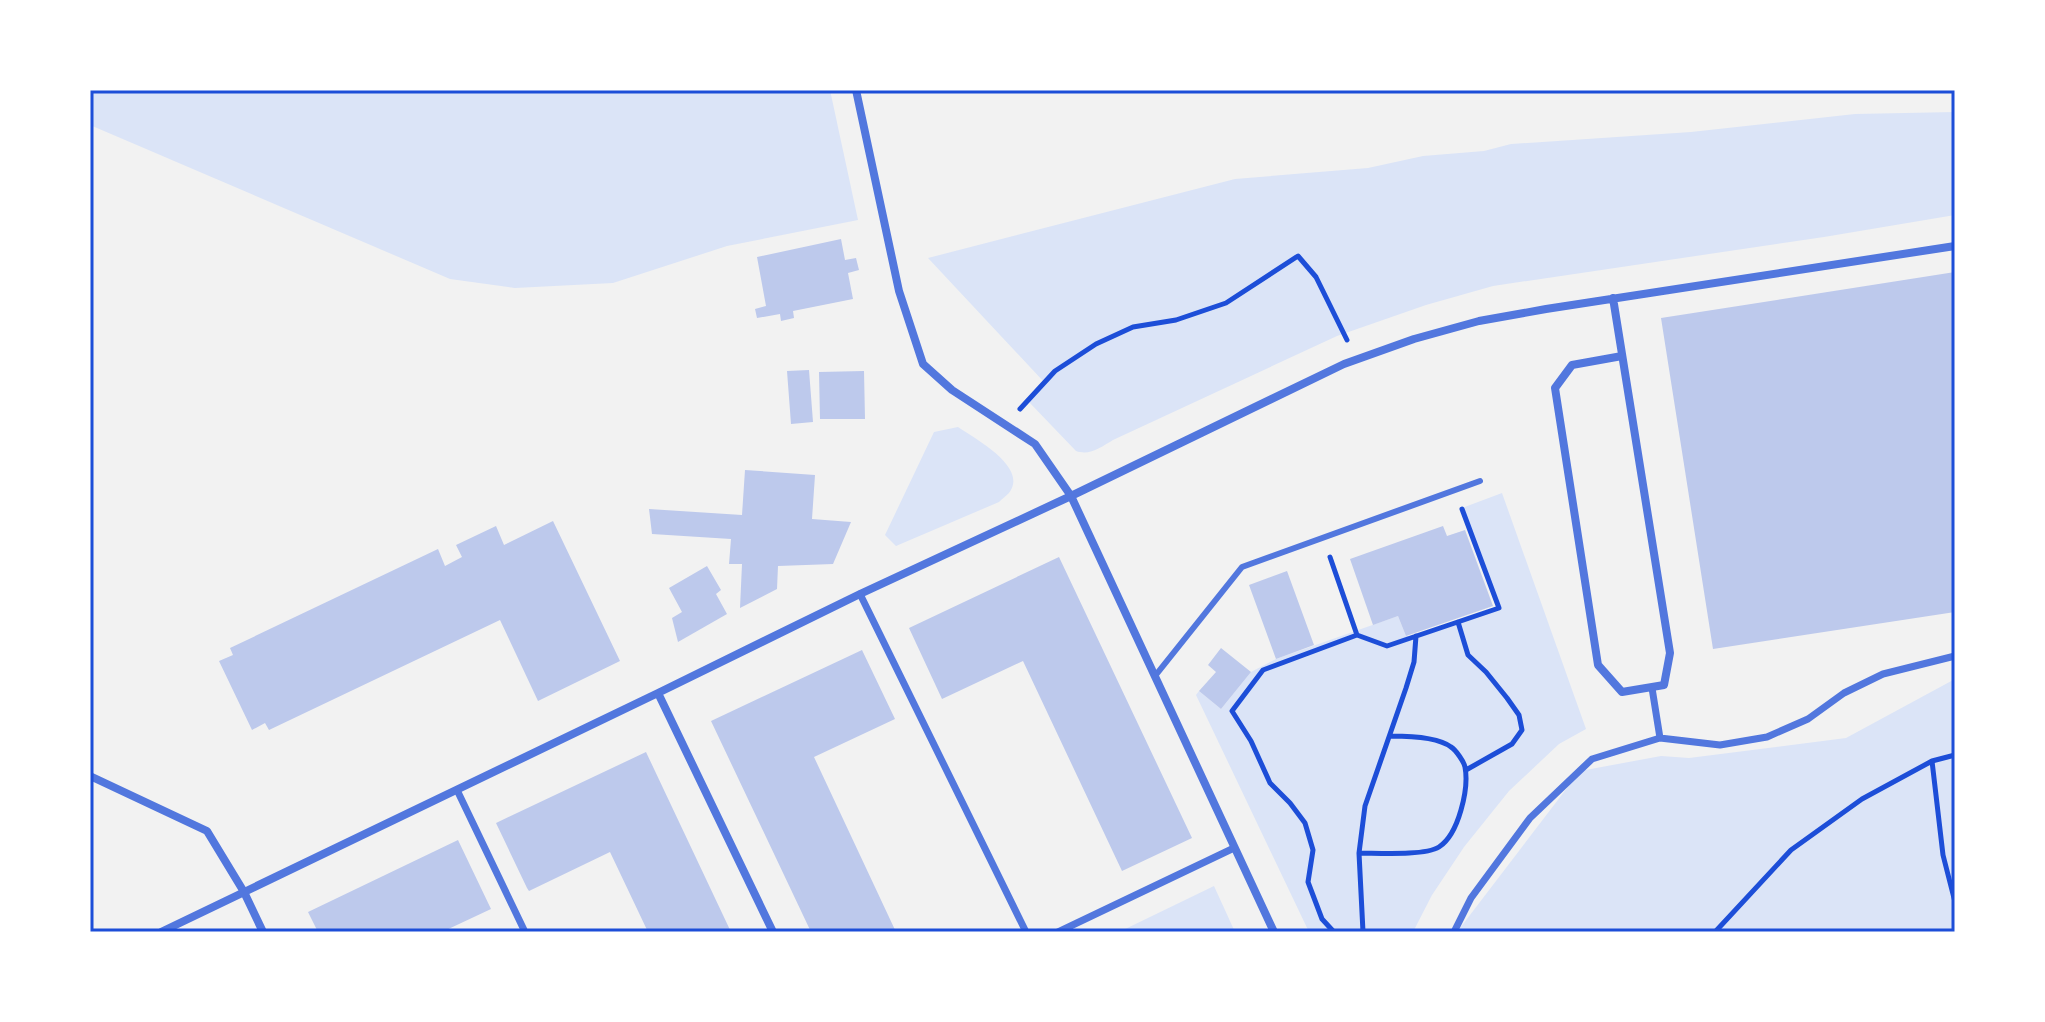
<svg xmlns="http://www.w3.org/2000/svg" width="2045" height="1022" font-family="Commissioner,sans-serif">
<style>
.green{fill:#dbe4f7}
.building{fill:#bdc9ec}
.lines{fill:none;stroke-linecap:round;stroke-linejoin:round}
.path{stroke:#1d4ed8;stroke-width:5}
.service{stroke:#5277de;stroke-width:6}
.pedestrian{stroke:#5277de;stroke-width:7}
.minor{stroke:#5277de;stroke-width:8}
.neatline{fill:none;stroke:#1d4ed8;stroke-width:3}
</style>
<rect width="100%" height="100%" fill="#f2f2f2"/>
<path class="green" d="M 90,90 L 830,90 L 858,220 L 727,246 L 613,283 L 515,288 L 450,279 L 90,125 Z
M 1955,112 L 1955,215 L 1824,237 L 1493,286 L 1426,305 L 1337,336 L 1113,440 C 1101,447 1090,456 1076,451 L 1028,401 L 1044,382 L 928,258 L 1235,179 L 1368,168 L 1423,156 L 1484,151 L 1511,144 L 1691,132 L 1855,114 Z
M 958,427 C 975,439 1029,467 1009,493 C 1006,496 1002,499 999,502 L 896,546 L 885,535 L 934,432 Z
M 1502,493 L 1586,729 L 1559,744 L 1509,791 L 1464,847 L 1432,895 L 1413,932 L 1309,932 L 1196,695 L 1199,691 L 1221,709 L 1251,672 L 1276,659 L 1398,616 L 1406,636 L 1416,636 L 1498,608 L 1462,508 Z
M 1955,679 L 1955,932 L 1457,932 L 1580,771 L 1661,756 L 1689,758 L 1846,738 Z
M 1214,886 L 1235,932 L 1119,932 Z"/>
<path class="building" d="M 841,239 L 845,260 L 856,258 L 859,270 L 848,273 L 853,299 L 793,311 L 794,318 L 781,321 L 780,314 L 757,318 L 755,309 L 766,306 L 757,257 Z
M 1955,272 L 1955,612 L 1713,649 L 1661,318 Z
M 809,370 L 813,422 L 791,424 L 787,371 Z
M 864,371 L 865,419 L 820,419 L 819,372 Z
M 745,470 L 815,475 L 812,519 L 851,522 L 833,564 L 778,566 L 777,589 L 740,608 L 742,564 L 729,564 L 731,539 L 652,534 L 649,509 L 742,515 Z
M 553,521 L 620,661 L 538,701 L 500,620 L 269,730 L 265,723 L 252,730 L 219,661 L 233,655 L 230,648 L 438,549 L 445,566 L 462,557 L 456,545 L 496,526 L 504,545 Z
M 1443,526 L 1447,536 L 1465,530 L 1493,606 L 1406,636 L 1398,616 L 1373,625 L 1350,559 Z
M 1059,557 L 1192,838 L 1122,871 L 1023,661 L 942,699 L 909,628 Z
M 707,566 L 721,590 L 716,594 L 727,614 L 678,642 L 672,618 L 682,612 L 669,588 Z
M 1287,571 L 1314,645 L 1276,659 L 1249,585 Z
M 1221,648 L 1251,672 L 1221,709 L 1199,691 L 1216,672 L 1208,665 Z
M 862,650 L 895,719 L 814,757 L 896,932 L 811,932 L 711,721 Z
M 646,752 L 731,932 L 648,932 L 610,852 L 529,891 L 527,888 L 496,823 Z
M 458,840 L 491,909 L 442,932 L 318,932 L 308,912 Z"/>
<g class="lines">
<path class="path" d="M 1020,409 L 1055,371 L 1096,344 L 1133,327 L 1176,320 L 1226,303 L 1298,256 L 1316,277 L 1347,340
M 1330,557 L 1357,635 L 1387,646 L 1499,608 L 1462,509
M 1458,622 L 1468,655 L 1486,672 L 1507,698 L 1519,715 L 1522,730 L 1512,744 L 1466,770
M 1932,761 L 1955,755
M 1359,853 C 1378,853 1425,856 1439,847 C 1459,834 1469,788 1465,767 C 1464,762 1456,750 1451,747 C 1438,737 1407,736 1391,736
M 1334,932 L 1322,919 L 1308,882 L 1313,850 L 1305,823 L 1290,803 L 1270,783 L 1251,741 L 1232,711 L 1263,670 L 1357,635
M 1363,932 L 1359,853 L 1365,806 L 1406,688 L 1414,662 L 1416,636
M 1715,932 L 1791,850 L 1862,799 L 1932,761 L 1943,855 L 1955,902"/>
<path class="service" d="M 1155,676 L 1242,567 L 1480,481"/>
<path class="pedestrian" d="M 860,594 L 1026,932
M 1652,688 L 1660,738
M 457,790 L 525,932
M 1058,932 L 1234,848
M 1454,932 L 1471,898 L 1530,818 L 1592,759 L 1660,738 L 1720,745 L 1767,737 L 1808,719 L 1844,693 L 1883,674 L 1955,656"/>
<path class="minor" d="M 856,90 L 899,291 L 923,364 L 952,390 L 1035,444 L 1071,496 L 1274,932
M 1613,298 L 1670,653 L 1664,685 L 1622,692 L 1598,665 L 1555,388 L 1572,365 L 1622,356
M 658,693 L 773,932
M 90,776 L 207,831 L 244,892 L 263,932
M 161,932 L 658,693 L 860,594 L 1071,496 L 1344,364 L 1414,339 L 1479,321 L 1546,309 L 1955,246"/>
</g>
<rect width="2045" height="1022" fill="none" stroke="#ffffff" stroke-width="184"/>
<rect x="92" y="92" width="1861" height="838" class="neatline"/>
</svg>
